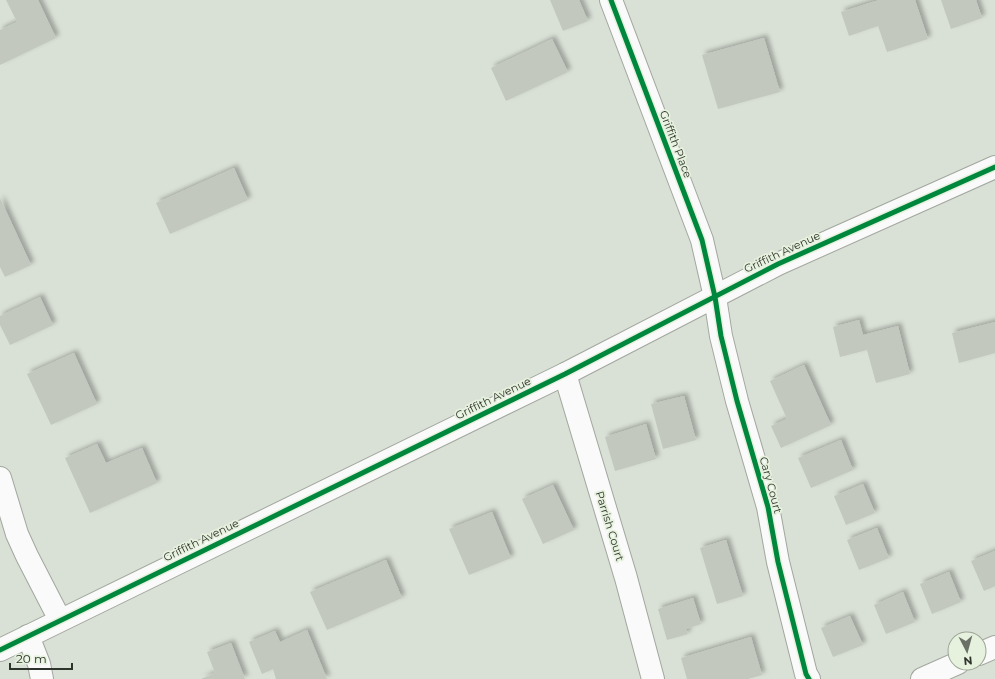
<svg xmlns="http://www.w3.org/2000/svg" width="995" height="679" font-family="Montserrat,sans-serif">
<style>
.building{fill:#c3c8bf;filter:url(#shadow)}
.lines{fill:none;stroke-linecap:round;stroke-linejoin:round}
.minor-casing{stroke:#a2a79f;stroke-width:24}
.tertiary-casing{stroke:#a2a79f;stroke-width:24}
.minor{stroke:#f9faf9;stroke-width:22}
.tertiary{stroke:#f9faf9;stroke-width:22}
.cycleway-casing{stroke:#e6f1de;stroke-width:8}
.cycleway{stroke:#00873e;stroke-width:5}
.labels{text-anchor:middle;stroke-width:3.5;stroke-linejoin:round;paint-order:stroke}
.street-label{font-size:11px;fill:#2e332b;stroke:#e6f1de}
</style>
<defs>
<filter id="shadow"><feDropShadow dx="3.5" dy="-3.5" stdDeviation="2" flood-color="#0004"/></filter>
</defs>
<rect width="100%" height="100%" fill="#d9e0d5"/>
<path class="building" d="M 6,0 L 38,0 L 56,38 L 0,65 L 0,30 L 17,22 Z
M 550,0 L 579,0 L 588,21 L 563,31 Z
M 879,0 L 915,0 L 928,39 L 887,52 L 878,26 L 849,36 L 841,12 Z
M 941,0 L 976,0 L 982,18 L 951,29 Z
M 764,38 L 780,92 L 718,109 L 702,55 Z
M 552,39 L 568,72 L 506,101 L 491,68 Z
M 234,168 L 248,200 L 170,234 L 156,203 Z
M 0,198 L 31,265 L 5,277 L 0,267 Z
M 40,297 L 53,325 L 10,345 L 0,325 L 0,316 Z
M 859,320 L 863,335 L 898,326 L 910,374 L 876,383 L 867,350 L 840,357 L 833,327 Z
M 995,322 L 995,353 L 959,363 L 952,333 Z
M 74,353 L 97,404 L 51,425 L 27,374 Z
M 804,365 L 831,425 L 781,448 L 771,426 L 787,419 L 770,381 Z
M 684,396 L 696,440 L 663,449 L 651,404 Z
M 646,424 L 656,459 L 615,471 L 605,437 Z
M 841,440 L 853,470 L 811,488 L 798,458 Z
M 97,444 L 106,463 L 142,448 L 157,483 L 90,513 L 65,458 Z
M 863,484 L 875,513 L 846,525 L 834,496 Z
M 553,485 L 574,530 L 543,544 L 522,499 Z
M 492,512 L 511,558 L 469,575 L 449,529 Z
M 877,528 L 889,558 L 859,570 L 847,540 Z
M 726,540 L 743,596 L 717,604 L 700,548 Z
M 995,551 L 995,586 L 984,591 L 971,561 Z
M 386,560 L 402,598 L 327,630 L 310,592 Z
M 949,572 L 961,602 L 932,614 L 920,584 Z
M 903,592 L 915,622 L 886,634 L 874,605 Z
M 693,598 L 701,624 L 686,629 L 688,634 L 667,640 L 658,609 Z
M 850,616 L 863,645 L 833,657 L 821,628 Z
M 307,630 L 327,679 L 276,679 L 273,669 L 262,674 L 249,642 L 275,631 L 280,642 Z
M 751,637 L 762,675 L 748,679 L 687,679 L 681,658 Z
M 231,643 L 245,679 L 201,679 L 215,673 L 207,652 Z"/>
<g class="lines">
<defs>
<path id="minor" d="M 611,0 L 702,240 L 715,297 L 721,336 L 737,401 L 768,507 L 778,562 L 806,674 L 809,679
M 565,374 L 626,578 L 653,679
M 0,478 L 17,534 L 27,556 L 60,620
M 28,636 L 39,664 L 42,679
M 979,654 L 995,647
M 922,679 L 958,663"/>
<path id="tertiary" d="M 0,650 L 565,374 L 778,264 L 995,167"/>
</defs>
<use href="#minor" class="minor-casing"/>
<use href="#tertiary" class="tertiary-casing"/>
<use href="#minor" class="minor"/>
<use href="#tertiary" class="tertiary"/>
<defs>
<path id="cycleway" d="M 611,0 L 702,240 L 715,297 L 721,336 L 737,401 L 768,507 L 778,562 L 806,674 L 809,679
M 0,650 L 565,374 L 778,264 L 995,167"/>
</defs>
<use href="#cycleway" class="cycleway-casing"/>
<use href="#cycleway" class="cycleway"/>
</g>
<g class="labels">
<g class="street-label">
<text transform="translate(676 144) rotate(69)" y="4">Griffith Place</text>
<text transform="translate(782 252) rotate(-25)" y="4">Griffith Avenue</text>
<text transform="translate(493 398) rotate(-26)" y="4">Griffith Avenue</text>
<text transform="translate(771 485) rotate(75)" y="4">Cary Court</text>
<text transform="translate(610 526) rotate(73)" y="4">Parrish Court</text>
<text transform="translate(201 540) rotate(-26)" y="4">Griffith Avenue</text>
</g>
</g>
<g transform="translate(967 651) rotate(174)"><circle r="19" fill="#e6f1de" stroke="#9ca596"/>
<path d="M0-3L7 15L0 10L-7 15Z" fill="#6a7066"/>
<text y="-6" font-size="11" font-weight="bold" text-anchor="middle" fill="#2e332b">N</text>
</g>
<path d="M10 663v6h62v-6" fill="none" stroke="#2e332b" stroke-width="2"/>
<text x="16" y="663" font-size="12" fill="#2e332b" stroke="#e6f1de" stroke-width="3" paint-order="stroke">20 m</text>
</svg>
